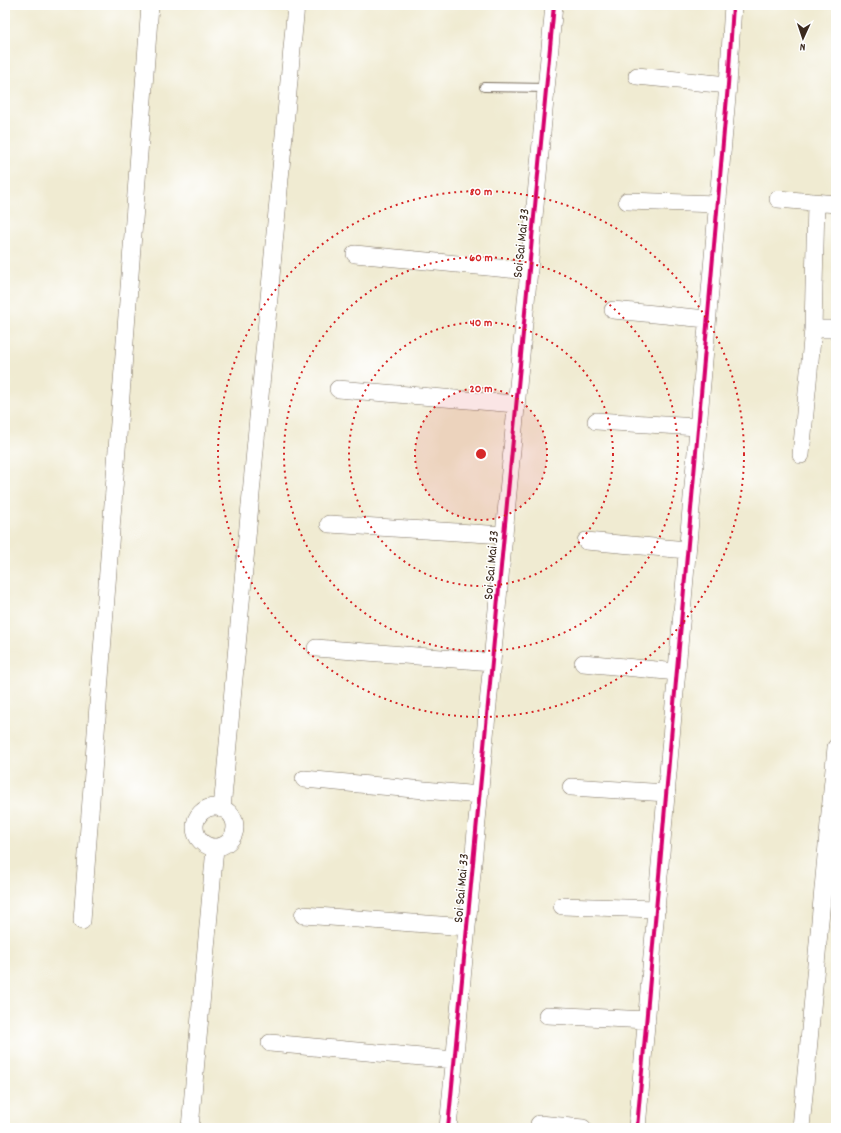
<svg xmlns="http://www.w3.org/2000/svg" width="841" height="1133" font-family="Dekko,sans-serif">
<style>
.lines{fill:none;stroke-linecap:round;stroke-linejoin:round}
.lane-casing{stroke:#7a6e5d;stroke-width:10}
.street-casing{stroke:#7a6e5d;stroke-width:18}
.lane{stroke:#fff;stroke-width:8}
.street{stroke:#fff;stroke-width:17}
.cycleway-casing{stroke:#fff;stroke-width:6}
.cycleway{stroke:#d6006c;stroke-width:4}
.ring{fill:none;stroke:#d62828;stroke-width:2;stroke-dasharray:2 4}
.labels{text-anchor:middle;stroke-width:3;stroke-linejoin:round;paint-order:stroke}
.street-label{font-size:14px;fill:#3b2a1e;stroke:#fff}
.centre{fill:#d62828;stroke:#fff;stroke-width:2}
.ring-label{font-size:12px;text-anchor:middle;font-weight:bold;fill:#d62828;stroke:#fff;stroke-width:3;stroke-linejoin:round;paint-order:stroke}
</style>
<rect width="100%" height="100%" fill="#fff"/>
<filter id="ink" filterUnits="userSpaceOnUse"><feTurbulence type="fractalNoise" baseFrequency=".025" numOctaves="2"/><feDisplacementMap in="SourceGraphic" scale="8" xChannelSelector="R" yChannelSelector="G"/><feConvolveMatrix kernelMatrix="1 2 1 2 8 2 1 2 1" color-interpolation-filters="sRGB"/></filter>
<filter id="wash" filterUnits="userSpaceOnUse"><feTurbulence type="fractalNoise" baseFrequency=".012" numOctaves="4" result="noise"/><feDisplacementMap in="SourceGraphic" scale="16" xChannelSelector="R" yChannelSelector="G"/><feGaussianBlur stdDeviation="0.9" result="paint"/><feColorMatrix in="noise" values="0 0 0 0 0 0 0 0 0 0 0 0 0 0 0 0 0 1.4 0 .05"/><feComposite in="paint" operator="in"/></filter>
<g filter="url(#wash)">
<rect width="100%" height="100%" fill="#f0ebd2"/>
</g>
<g filter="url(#ink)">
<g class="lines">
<defs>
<path id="lane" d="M 484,87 L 547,88"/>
<path id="street" d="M 637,76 L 728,85
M 778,199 L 836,204
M 627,201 L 717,204
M 355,254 L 529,271
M 613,310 L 707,319
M 813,329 L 836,329
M 338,389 L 516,404
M 596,421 L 698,427
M 801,455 L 813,329 L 816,203
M 329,524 L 504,535
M 586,541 L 687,550
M 316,648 L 492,662
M 583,663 L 677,672
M 304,779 L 479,795
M 571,787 L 667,793
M195 827a20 20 0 1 1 40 0a20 20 0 1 1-40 0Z
M 222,809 L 296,5
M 562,906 L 657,909
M 303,915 L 467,927
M 82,921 L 150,5
M 547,1015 L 647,1020
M 270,1043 L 454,1060
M 539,1124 L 583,1128
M 190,1128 L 215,848
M 448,1128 L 554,5
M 637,1128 L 728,85 L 733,5
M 801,1128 L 836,747"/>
</defs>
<use href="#lane" class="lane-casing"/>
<use href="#street" class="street-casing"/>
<use href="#lane" class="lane"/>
<use href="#street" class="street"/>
<defs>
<path id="cycleway" d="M 448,1128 L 554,5
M 637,1128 L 728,85 L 733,5"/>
</defs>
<use href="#cycleway" class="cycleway-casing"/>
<use href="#cycleway" class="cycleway"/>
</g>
</g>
<circle cx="481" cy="454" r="66" fill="#d62828" fill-opacity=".12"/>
<g class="ring">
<circle cx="481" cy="454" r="66"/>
<circle cx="481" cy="454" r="132"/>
<circle cx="481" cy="454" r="197"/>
<circle cx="481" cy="454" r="263"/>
</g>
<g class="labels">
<g class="street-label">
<text transform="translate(520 243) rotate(-84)" y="5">Soi Sai Mai 33</text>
<text transform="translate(490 565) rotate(-85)" y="5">Soi Sai Mai 33</text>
<text transform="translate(460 888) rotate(-85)" y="5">Soi Sai Mai 33</text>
</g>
</g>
<circle cx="481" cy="454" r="6" class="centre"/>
<g class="ring-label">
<text x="481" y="195">80 m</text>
<text x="481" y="261">60 m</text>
<text x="481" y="326">40 m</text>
<text x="481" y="392">20 m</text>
</g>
<rect width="841" height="1133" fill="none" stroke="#fff" stroke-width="20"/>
<g transform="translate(803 38) rotate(183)" stroke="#ffffff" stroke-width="3" paint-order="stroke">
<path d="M0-3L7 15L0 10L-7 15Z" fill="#3b2a1e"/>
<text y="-6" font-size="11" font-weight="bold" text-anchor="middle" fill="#3b2a1e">N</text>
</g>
</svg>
